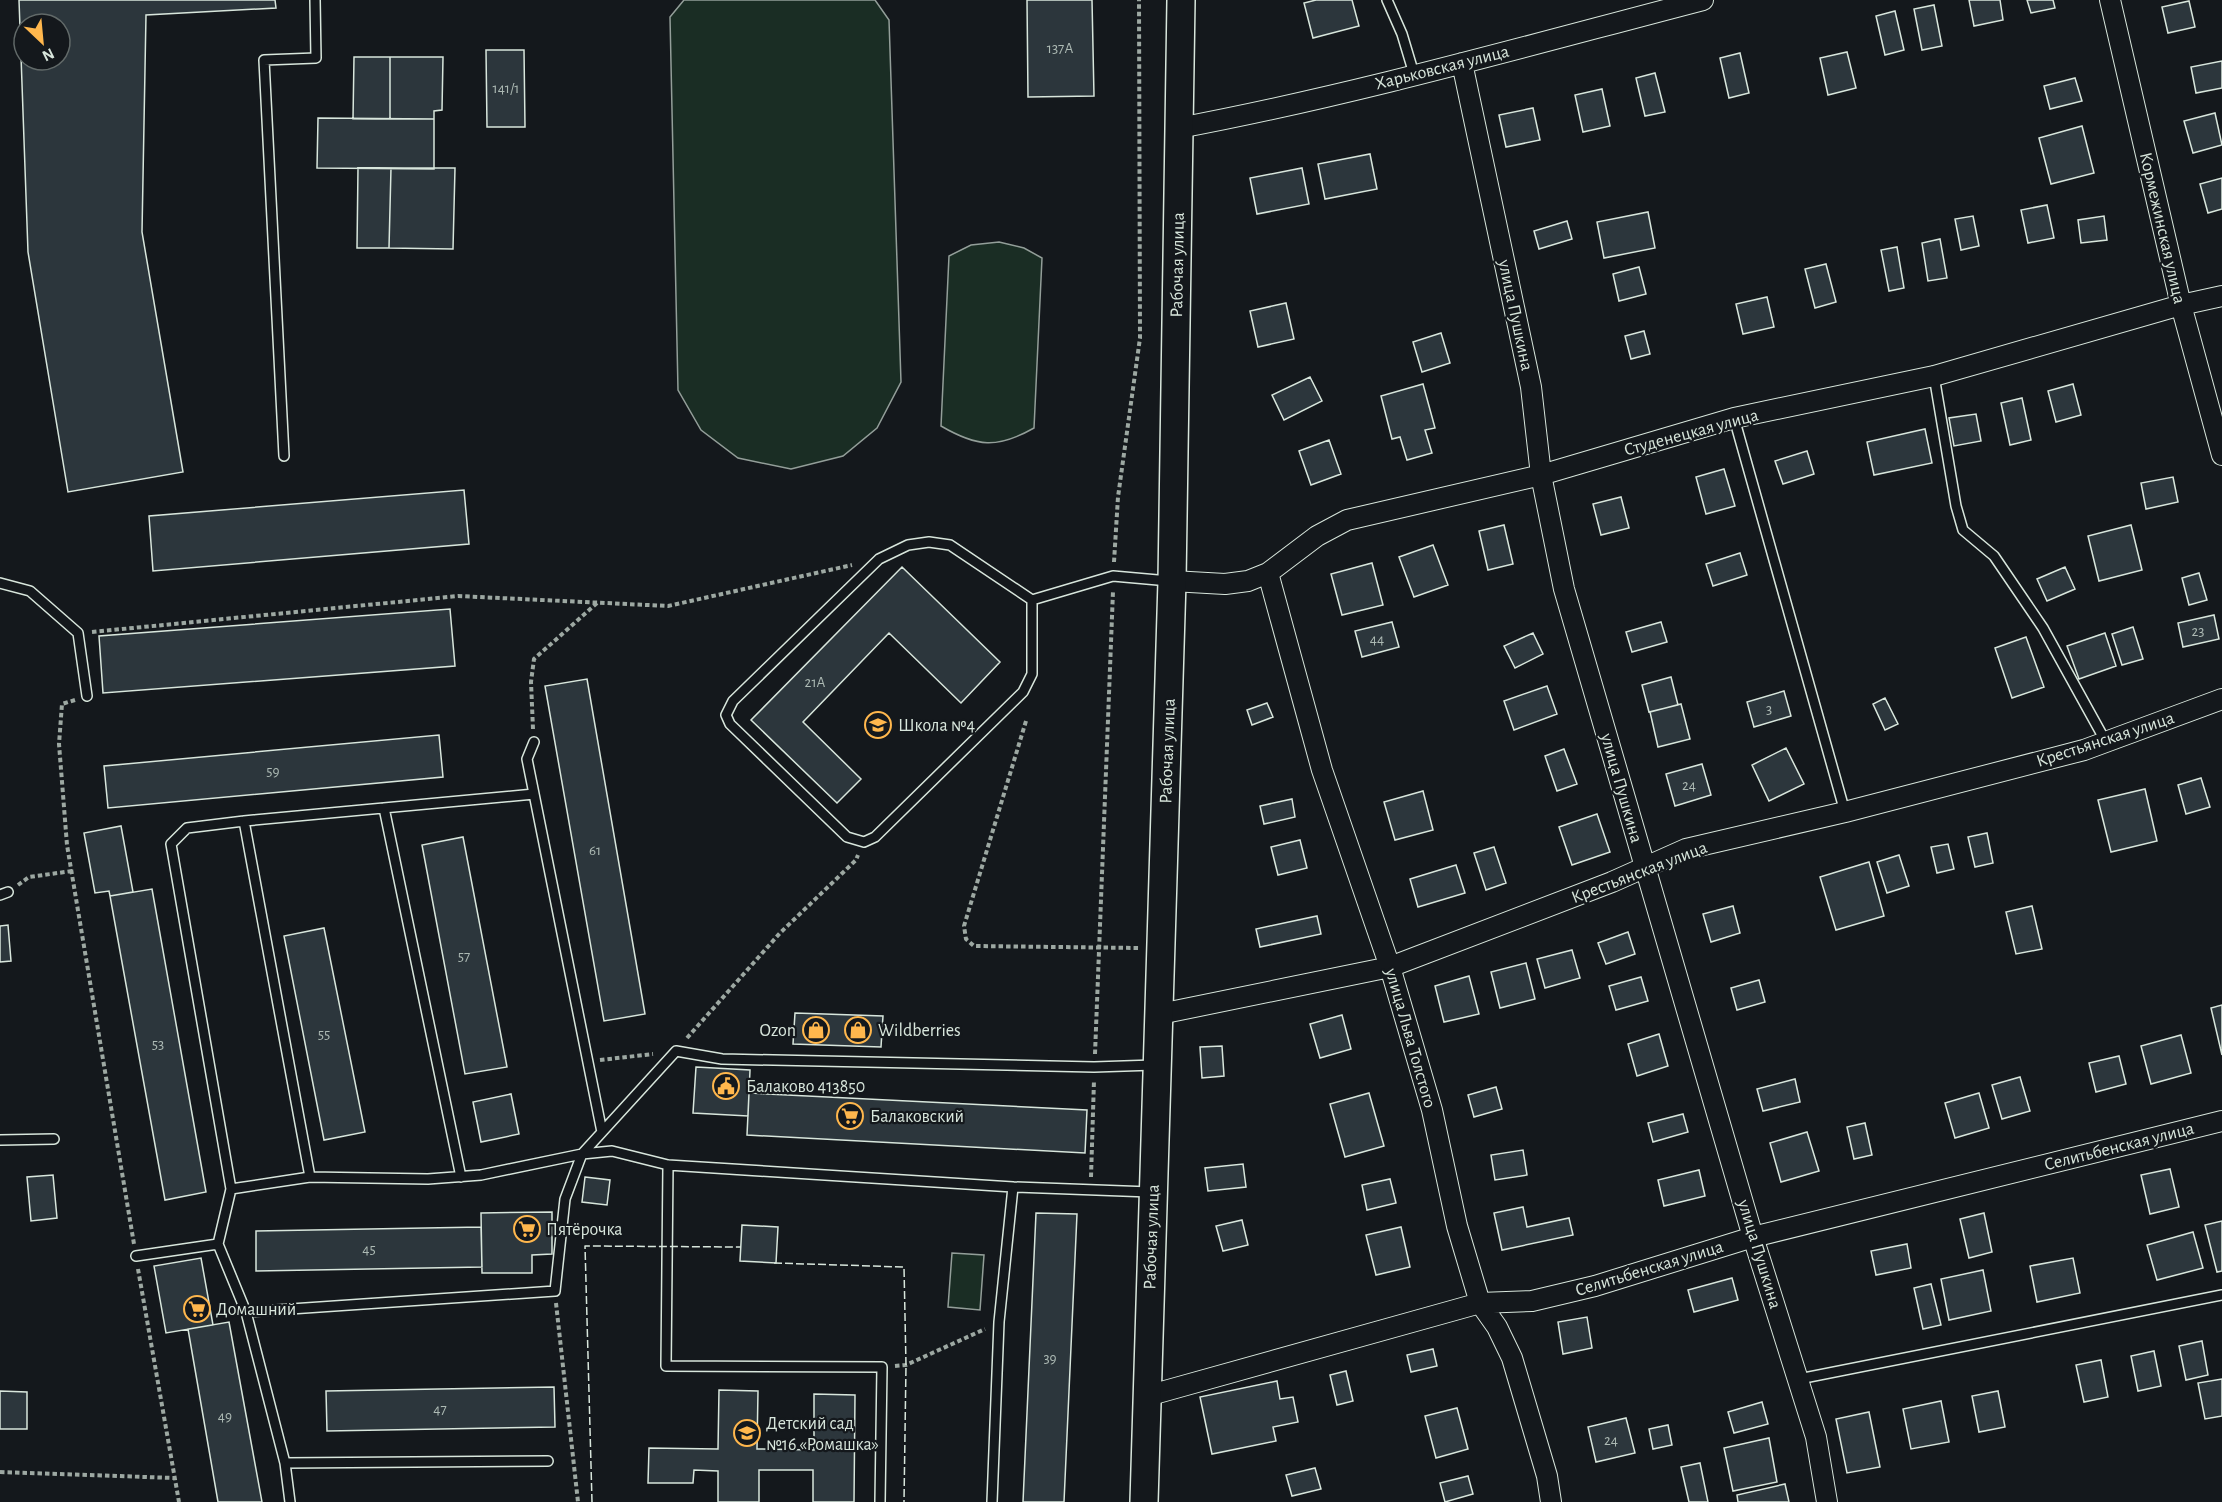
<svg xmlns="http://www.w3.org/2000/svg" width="2222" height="1502" font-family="'Alegreya Sans',sans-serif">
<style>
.green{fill:#1a2d24;stroke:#939e99;stroke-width:1.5}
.building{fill:#2c363c;stroke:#d8e6dc;stroke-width:1.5;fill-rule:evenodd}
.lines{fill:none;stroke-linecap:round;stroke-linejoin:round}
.lane-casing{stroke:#d8e6dc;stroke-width:12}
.street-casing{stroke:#d8e6dc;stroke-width:22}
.secondary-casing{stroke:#d8e6dc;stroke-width:30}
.path{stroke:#9da8a2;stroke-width:4;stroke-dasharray:4.5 3;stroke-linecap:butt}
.lane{stroke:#14181c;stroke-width:9}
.street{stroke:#14181c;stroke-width:20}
.secondary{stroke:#14181c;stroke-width:27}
.fence{stroke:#d8e6dc;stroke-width:1.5;stroke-dasharray:8 3;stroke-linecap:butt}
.labels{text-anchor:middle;stroke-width:4.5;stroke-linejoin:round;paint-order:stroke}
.number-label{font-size:15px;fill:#adbab4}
.street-label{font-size:18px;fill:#d8e6dc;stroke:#14181c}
.poi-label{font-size:18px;fill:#d8e6dc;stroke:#14181c;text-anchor:start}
</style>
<rect width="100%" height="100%" fill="#14181c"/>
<path class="green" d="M 684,0 L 875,0 L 889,20 L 901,382 L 877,428 L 843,456 L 791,469 L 738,458 L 701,430 L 678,390 L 670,17 Z
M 999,242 L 1024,248 L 1042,258 L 1034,428 C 997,449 977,447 941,426 L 949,256 L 971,245 Z
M 952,1253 L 984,1255 L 980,1310 L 948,1307 Z"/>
<path class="building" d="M 19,0 L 275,0 L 276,8 L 146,15 L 142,232 L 183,472 L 68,492 L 28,252 ZM 24,24 L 60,24 L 60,60 L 24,60 Z
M 1027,0 L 1092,0 L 1094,96 L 1028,97 Z
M 1316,0 L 1352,0 L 1359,26 L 1313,38 L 1304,3 Z
M 1969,0 L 2000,0 L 2003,20 L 1974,26 Z
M 2027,0 L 2053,0 L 2055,8 L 2031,13 Z
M 2189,1 L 2195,27 L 2168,33 L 2162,7 Z
M 1934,5 L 1942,46 L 1922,50 L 1914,9 Z
M 1895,11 L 1904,50 L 1885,55 L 1876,16 Z
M 486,50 L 524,50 L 525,127 L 487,127 Z
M 1847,52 L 1856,88 L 1828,95 L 1820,58 Z
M 1740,53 L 1749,93 L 1729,98 L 1720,58 Z
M 354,57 L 390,57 L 390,119 L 353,119 Z
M 390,57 L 443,57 L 442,110 L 434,111 L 434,119 L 390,119 Z
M 2222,61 L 2222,88 L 2196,93 L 2191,67 Z
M 1655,73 L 1665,112 L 1645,116 L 1636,78 Z
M 2075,78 L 2082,101 L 2050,109 L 2044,86 Z
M 1602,89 L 1610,126 L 1583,132 L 1575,95 Z
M 1533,108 L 1540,140 L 1506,147 L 1499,115 Z
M 2215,113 L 2222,145 L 2193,153 L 2184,121 Z
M 318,118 L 434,119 L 434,169 L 317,168 Z
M 2082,126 L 2094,173 L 2051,184 L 2039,138 Z
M 1370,154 L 1377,189 L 1325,199 L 1318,164 Z
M 358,168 L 391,168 L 389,248 L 357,248 Z
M 391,168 L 455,168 L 453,249 L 389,248 Z
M 1302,168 L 1309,204 L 1257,214 L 1250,178 Z
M 2222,178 L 2222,209 L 2208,213 L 2200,184 Z
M 2047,205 L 2054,238 L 2028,243 L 2021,210 Z
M 1648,212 L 1655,248 L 1604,258 L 1597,222 Z
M 1973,216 L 1979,246 L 1961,250 L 1955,219 Z
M 2104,216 L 2107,240 L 2081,243 L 2078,220 Z
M 1567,221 L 1572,239 L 1539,249 L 1534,231 Z
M 1940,239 L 1947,278 L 1928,281 L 1922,243 Z
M 1897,247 L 1904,288 L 1889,291 L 1881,250 Z
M 1826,264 L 1836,302 L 1815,308 L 1805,269 Z
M 1639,267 L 1646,294 L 1619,301 L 1613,274 Z
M 1767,297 L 1774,327 L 1743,334 L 1736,304 Z
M 1286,303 L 1294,339 L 1258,347 L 1250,311 Z
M 1644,331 L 1650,354 L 1631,359 L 1625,336 Z
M 1441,333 L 1450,363 L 1422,372 L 1413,342 Z
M 1310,377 L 1322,401 L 1284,420 L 1272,395 Z
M 1423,384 L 1435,428 L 1425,430 L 1432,453 L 1407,460 L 1400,437 L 1392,439 L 1381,396 Z
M 2073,384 L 2081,415 L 2056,422 L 2048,391 Z
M 2022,398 L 2031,440 L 2010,445 L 2001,403 Z
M 1976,414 L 1981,441 L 1954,446 L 1949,418 Z
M 1925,429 L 1932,463 L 1874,475 L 1867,442 Z
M 1329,440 L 1341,474 L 1311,485 L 1299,451 Z
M 1807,451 L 1814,474 L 1783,484 L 1775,461 Z
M 1724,469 L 1735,506 L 1706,514 L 1696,477 Z
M 2173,477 L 2178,502 L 2146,509 L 2141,483 Z
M 464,490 L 469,544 L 153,571 L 149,516 Z
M 1621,497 L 1629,528 L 1601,535 L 1593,504 Z
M 1504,525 L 1513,564 L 1488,570 L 1479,531 Z
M 2131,525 L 2142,570 L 2099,581 L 2088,536 Z
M 1433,545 L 1448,585 L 1414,597 L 1399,557 Z
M 1740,553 L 1747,575 L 1713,586 L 1706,564 Z
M 1372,563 L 1383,605 L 1342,615 L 1331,574 Z
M 902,567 L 1000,662 L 961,703 L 889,633 L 803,722 L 861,779 L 837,803 L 751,720 Z
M 2065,567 L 2075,589 L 2047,601 L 2037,579 Z
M 2199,573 L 2207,600 L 2189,605 L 2182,578 Z
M 450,609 L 455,666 L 103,693 L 99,636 Z
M 2214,615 L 2219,639 L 2183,647 L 2178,623 Z
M 1392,622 L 1399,647 L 1362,657 L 1355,631 Z
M 1661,622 L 1667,642 L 1632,652 L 1626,632 Z
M 2133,627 L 2143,659 L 2122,665 L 2112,634 Z
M 1533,633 L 1543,654 L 1515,668 L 1504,646 Z
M 2105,633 L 2116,666 L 2079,679 L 2067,646 Z
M 2026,637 L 2044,687 L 2012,698 L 1995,648 Z
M 1671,677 L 1678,705 L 1649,712 L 1642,685 Z
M 587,679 L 645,1014 L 604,1021 L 545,686 Z
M 1547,686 L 1557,714 L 1514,730 L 1504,701 Z
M 1784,691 L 1791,716 L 1754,727 L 1747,702 Z
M 1885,698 L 1898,724 L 1885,730 L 1873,704 Z
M 1267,703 L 1273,717 L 1252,725 L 1247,710 Z
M 1681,704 L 1690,739 L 1658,747 L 1650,712 Z
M 439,735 L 443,777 L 108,808 L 104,766 Z
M 1786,748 L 1804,784 L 1769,801 L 1752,765 Z
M 1564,749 L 1577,784 L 1557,791 L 1545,756 Z
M 1702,764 L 1711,795 L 1675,806 L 1666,774 Z
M 2201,778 L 2210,807 L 2186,814 L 2178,785 Z
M 2145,789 L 2157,841 L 2111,852 L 2098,800 Z
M 1423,791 L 1433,830 L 1395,840 L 1384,802 Z
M 1292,799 L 1295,817 L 1264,824 L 1260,806 Z
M 1597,814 L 1610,852 L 1572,865 L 1559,827 Z
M 121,826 L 133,892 L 110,896 L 109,891 L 95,893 L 84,833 Z
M 1987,833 L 1993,863 L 1975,867 L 1968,837 Z
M 463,837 L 507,1067 L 465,1074 L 422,845 Z
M 1300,840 L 1307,868 L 1278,875 L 1271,847 Z
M 1948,844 L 1954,869 L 1937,873 L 1931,847 Z
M 1494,847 L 1506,883 L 1486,890 L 1474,853 Z
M 1899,855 L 1909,886 L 1887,893 L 1877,862 Z
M 1869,862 L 1884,916 L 1836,930 L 1820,877 Z
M 1456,865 L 1465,893 L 1418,907 L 1410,879 Z
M 152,889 L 206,1192 L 165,1200 L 110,896 Z
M 1733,906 L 1740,933 L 1711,942 L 1703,914 Z
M 2032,906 L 2042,949 L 2016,954 L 2006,912 Z
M 1317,916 L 1321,934 L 1260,947 L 1256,929 Z
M 8,925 L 11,961 L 0,962 L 0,926 Z
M 324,928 L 365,1132 L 324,1140 L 284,936 Z
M 1628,932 L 1635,954 L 1606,964 L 1598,943 Z
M 1572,950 L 1580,978 L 1545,988 L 1537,959 Z
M 1526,963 L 1535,999 L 1500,1008 L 1491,972 Z
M 1469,976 L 1479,1014 L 1444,1022 L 1435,986 Z
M 1641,977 L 1648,1001 L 1616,1010 L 1609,986 Z
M 1759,980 L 1765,1002 L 1737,1010 L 1731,988 Z
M 2222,1005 L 2222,1055 L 2211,1008 Z
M 795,1013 L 883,1016 L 881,1047 L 793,1044 Z
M 1342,1015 L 1351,1049 L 1320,1058 L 1310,1024 Z
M 1659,1034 L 1668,1066 L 1637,1076 L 1628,1044 Z
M 2181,1035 L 2191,1073 L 2151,1084 L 2141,1046 Z
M 1222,1046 L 1224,1076 L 1202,1078 L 1200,1047 Z
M 2119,1056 L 2126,1084 L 2096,1092 L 2089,1063 Z
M 696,1067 L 750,1070 L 748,1116 L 693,1113 Z
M 2020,1077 L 2030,1111 L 2002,1119 L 1992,1085 Z
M 1795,1079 L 1800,1102 L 1763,1111 L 1757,1089 Z
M 1496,1087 L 1502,1109 L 1474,1117 L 1468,1095 Z
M 749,1093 L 1087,1110 L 1085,1153 L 747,1135 Z
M 1369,1093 L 1384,1146 L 1345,1157 L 1330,1104 Z
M 1979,1093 L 1989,1128 L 1955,1138 L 1945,1103 Z
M 511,1094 L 519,1134 L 481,1142 L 473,1102 Z
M 1683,1114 L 1688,1132 L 1653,1142 L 1648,1123 Z
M 1865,1123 L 1872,1155 L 1854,1159 L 1847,1127 Z
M 1807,1132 L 1819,1171 L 1781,1182 L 1770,1143 Z
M 1523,1150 L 1527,1175 L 1495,1180 L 1491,1155 Z
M 1243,1164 L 1246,1187 L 1208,1191 L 1205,1168 Z
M 2170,1169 L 2179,1207 L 2150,1214 L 2141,1175 Z
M 1699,1170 L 1705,1196 L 1664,1206 L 1658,1180 Z
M 53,1175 L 57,1218 L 31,1221 L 27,1177 Z
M 585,1177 L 610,1180 L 607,1205 L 582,1202 Z
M 1390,1179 L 1396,1203 L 1367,1210 L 1362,1185 Z
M 1523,1207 L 1527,1227 L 1569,1218 L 1573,1235 L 1502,1250 L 1494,1213 Z
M 552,1212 L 552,1254 L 532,1255 L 532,1273 L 482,1273 L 481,1213 Z
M 1036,1213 L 1077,1214 L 1064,1502 L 1023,1502 Z
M 1984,1213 L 1992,1252 L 1969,1258 L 1960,1219 Z
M 1242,1220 L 1248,1245 L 1223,1251 L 1216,1226 Z
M 2222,1221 L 2222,1271 L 2217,1272 L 2205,1225 Z
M 742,1225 L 778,1227 L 776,1263 L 740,1261 Z
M 481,1227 L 482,1267 L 256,1271 L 256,1231 Z
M 1401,1227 L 1410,1267 L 1376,1275 L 1366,1235 Z
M 2193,1232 L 2203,1268 L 2157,1280 L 2147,1245 Z
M 1907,1244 L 1911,1268 L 1876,1275 L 1871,1251 Z
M 201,1258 L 213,1325 L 166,1333 L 154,1266 Z
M 2073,1258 L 2080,1293 L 2037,1302 L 2030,1266 Z
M 1983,1270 L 1991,1311 L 1949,1320 L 1941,1279 Z
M 1732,1278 L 1738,1300 L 1694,1312 L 1688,1290 Z
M 1931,1284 L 1941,1325 L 1923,1329 L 1914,1288 Z
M 1587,1317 L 1592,1348 L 1563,1354 L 1558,1322 Z
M 229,1322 L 262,1502 L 218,1502 L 188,1329 Z
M 2202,1341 L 2208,1375 L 2186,1380 L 2179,1346 Z
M 1433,1349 L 1437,1366 L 1411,1372 L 1407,1355 Z
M 2154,1351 L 2161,1386 L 2138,1391 L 2131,1356 Z
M 2101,1360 L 2108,1397 L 2084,1402 L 2076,1365 Z
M 1346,1371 L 1353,1401 L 1337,1405 L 1330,1375 Z
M 2222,1379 L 2222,1416 L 2205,1419 L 2198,1383 Z
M 1277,1381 L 1280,1399 L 1293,1397 L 1298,1422 L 1273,1427 L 1276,1441 L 1212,1454 L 1200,1397 Z
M 554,1387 L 555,1427 L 327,1431 L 326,1391 Z
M 719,1390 L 758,1391 L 757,1449 L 814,1450 L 814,1394 L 855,1395 L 854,1502 L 813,1502 L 813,1470 L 759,1470 L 759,1502 L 718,1502 L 718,1471 L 694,1470 L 693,1483 L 648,1483 L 649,1448 L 718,1449 Z
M 0,1391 L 27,1392 L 27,1429 L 0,1429 Z
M 1998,1391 L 2005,1427 L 1979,1432 L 1972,1396 Z
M 1941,1401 L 1949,1442 L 1911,1449 L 1903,1409 Z
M 1762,1402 L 1768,1424 L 1734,1433 L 1728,1412 Z
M 1457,1408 L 1468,1449 L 1436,1458 L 1425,1416 Z
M 1869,1412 L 1880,1467 L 1847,1473 L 1836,1419 Z
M 1626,1418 L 1635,1453 L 1596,1462 L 1588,1427 Z
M 1668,1425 L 1672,1445 L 1653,1449 L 1649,1429 Z
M 1769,1438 L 1777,1482 L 1733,1491 L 1724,1448 Z
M 1700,1463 L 1708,1502 L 1689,1502 L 1681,1467 Z
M 1315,1468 L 1321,1489 L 1292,1496 L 1286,1475 Z
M 1468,1476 L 1473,1494 L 1445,1502 L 1440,1483 Z
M 1785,1484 L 1789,1502 L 1738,1502 L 1737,1495 Z"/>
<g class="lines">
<defs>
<path id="lane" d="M 1387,0 L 1402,34 L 1414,74
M 1934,376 L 1956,506 L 1963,530 L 1994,556 L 2043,628 L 2106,742
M 1734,418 L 1845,812
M 284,456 L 264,60 L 316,58 L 315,0
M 0,583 L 30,591 L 78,633 L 87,696
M 1032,600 L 1032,674 L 1023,692 L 875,837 L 864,842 L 847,837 L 730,724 L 726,715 L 733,701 L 879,559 L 908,545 L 929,542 L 950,545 L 1032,600 L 1113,576 L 1169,581
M 534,742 L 527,759 L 602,1132
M 384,808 L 461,1177
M 0,895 L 8,892
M 0,1140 L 54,1139
M 668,1165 L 666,1366 L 882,1367 L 880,1502
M 310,1177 L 244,821 L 534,794
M 231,1189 L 171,844 L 187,828 L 244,821
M 218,1244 L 246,1312 L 285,1463 L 290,1502
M 136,1256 L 218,1244 L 231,1189 L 310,1177 L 428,1179 L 481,1175 L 582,1154 L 612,1151 L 668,1165 L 1013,1187 L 1150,1192
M 246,1312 L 555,1291 L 565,1199 L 582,1154 L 676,1051 L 722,1059 L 1094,1067 L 1154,1065
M 1799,1379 L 2222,1295
M 285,1463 L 548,1461
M 992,1502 L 999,1322 L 1013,1187"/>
<path id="street" d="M 2110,0 L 2181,305 L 2222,455
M 1462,63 L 1531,387 L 1541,475 L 1564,589 L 1753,1237 L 1816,1437 L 1827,1502
M 1179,128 C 1355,95 1530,45 1703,0
M 1268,573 L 1322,770 L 1390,967 L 1432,1110 L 1457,1226 L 1480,1303 L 1497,1327 L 1512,1358 L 1547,1476 L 1551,1502
M 1172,581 L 1225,584 L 1248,581 L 1268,573 L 1317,536 L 1347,520 L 1541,475 L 1734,418 L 1934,376 L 2181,305 L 2222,296
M 1160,1014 L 1390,967 L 1612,882 L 1686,849 L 1845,812 L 2084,750 L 2222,699
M 1147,1396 L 1480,1303 L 1532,1301 L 1595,1286 L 1753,1237 L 2222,1121"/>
<path id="secondary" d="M 1144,1502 L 1172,581 L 1181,0"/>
</defs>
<use href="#lane" class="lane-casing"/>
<use href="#street" class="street-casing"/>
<use href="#secondary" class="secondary-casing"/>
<path class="path" d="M 1114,562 L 1118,497 L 1140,338 L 1139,0
M 92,632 L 458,596 L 668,606 L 852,565
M 75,700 L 62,704 L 59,744 L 67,845 L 134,1244
M 1026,721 L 964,926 L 966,939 L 974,946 L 1140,948
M 533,729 L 531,682 L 534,659 L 597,603
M 18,885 L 29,877 L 72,871
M 687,1038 L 780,933 L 856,860 L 858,855
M 1095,1054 L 1113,591
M 600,1060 L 653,1054
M 1091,1177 L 1094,1080
M 138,1269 L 179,1502
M 556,1303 L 578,1502
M 895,1366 L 906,1365 L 985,1329
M 0,1472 L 175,1478"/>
<use href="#lane" class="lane"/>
<use href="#street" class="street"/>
<use href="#secondary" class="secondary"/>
<path class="fence" d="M 774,1263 L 904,1267 L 906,1365 L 904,1502
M 592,1502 L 585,1246 L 741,1247"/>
</g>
<defs>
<symbol id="school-ring" viewBox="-11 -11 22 22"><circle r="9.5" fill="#14181c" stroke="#ffb74d" stroke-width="1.5"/><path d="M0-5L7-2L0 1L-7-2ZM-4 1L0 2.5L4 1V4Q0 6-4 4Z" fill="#ffb74d"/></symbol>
<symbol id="shop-ring" viewBox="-11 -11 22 22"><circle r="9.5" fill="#14181c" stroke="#ffb74d" stroke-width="1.5"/><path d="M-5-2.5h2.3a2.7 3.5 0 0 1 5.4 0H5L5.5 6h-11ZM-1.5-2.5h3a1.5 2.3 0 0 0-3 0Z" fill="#ffb74d"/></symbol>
<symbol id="civic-ring" viewBox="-11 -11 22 22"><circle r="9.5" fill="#14181c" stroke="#ffb74d" stroke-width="1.5"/><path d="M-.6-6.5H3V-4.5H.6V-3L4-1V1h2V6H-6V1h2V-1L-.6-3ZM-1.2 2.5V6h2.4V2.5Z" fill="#ffb74d"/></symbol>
<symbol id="supermarket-ring" viewBox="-11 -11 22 22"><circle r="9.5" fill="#14181c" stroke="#ffb74d" stroke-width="1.5"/><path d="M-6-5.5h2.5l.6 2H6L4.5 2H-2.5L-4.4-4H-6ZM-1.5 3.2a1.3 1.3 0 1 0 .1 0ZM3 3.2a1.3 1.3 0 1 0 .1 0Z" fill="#ffb74d"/></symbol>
</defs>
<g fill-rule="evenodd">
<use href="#school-ring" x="863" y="710" width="30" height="30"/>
<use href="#shop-ring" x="801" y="1015" width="30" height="30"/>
<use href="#shop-ring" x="843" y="1015" width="30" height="30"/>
<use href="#civic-ring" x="711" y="1071" width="30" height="30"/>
<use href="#supermarket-ring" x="835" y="1101" width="30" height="30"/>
<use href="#supermarket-ring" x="512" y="1214" width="30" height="30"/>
<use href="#supermarket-ring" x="182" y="1294" width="30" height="30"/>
<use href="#school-ring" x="732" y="1418" width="30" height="30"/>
</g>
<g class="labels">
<g class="number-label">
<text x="1060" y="53">137А</text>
<text x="506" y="93">141/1</text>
<text x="2198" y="636">23</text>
<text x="1377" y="644">44</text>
<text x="815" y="687">21А</text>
<text x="1769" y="714">3</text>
<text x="273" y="776">59</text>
<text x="1689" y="790">24</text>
<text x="595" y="855">61</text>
<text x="464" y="961">57</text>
<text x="324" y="1039">55</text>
<text x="158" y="1049">53</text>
<text x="369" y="1254">45</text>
<text x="1050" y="1363">39</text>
<text x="440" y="1414">47</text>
<text x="225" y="1421">49</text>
<text x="1611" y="1445">24</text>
</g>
<g class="street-label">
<text transform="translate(1442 67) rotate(-14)" y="6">Харьковская улица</text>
<text transform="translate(2163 228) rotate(77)" y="6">Кормежинская улица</text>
<text transform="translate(1177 265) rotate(-89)" y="6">Рабочая улица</text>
<text transform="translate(1516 315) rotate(78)" y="6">улица Пушкина</text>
<text transform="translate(1691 432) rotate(-15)" y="6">Студенецкая улица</text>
<text transform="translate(2105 739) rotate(-18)" y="6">Крестьянская улица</text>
<text transform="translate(1167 751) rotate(-88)" y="6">Рабочая улица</text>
<text transform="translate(1622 788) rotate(74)" y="6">улица Пушкина</text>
<text transform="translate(1639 872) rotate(-21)" y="6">Крестьянская улица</text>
<text transform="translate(1411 1038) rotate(74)" y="6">улица Льва Толстого</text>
<text transform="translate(2119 1146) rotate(-14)" y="6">Селитьбенская улица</text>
<text transform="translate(1151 1237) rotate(-88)" y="6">Рабочая улица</text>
<text transform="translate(1760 1254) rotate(73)" y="6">улица Пушкина</text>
<text transform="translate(1649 1268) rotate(-17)" y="6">Селитьбенская улица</text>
</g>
<g class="poi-label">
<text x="898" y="731">Школа №4</text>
<text x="796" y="1036" text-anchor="end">Ozon</text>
<text x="878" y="1036">Wildberries</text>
<text x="746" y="1092">Балаково 413850</text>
<text x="870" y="1122">Балаковский</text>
<text x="546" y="1235">Пятёрочка</text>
<text x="216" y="1315">Домашний</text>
<text x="766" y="1429">Детский сад<tspan x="766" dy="21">№16 «Ромашка»</tspan></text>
</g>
</g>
<g transform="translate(42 42) rotate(154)"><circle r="28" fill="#14181c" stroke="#626a69" stroke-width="1.5"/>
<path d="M0-4.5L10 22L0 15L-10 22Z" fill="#ffb74d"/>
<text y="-9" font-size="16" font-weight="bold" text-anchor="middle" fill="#d8e6dc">N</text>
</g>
</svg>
